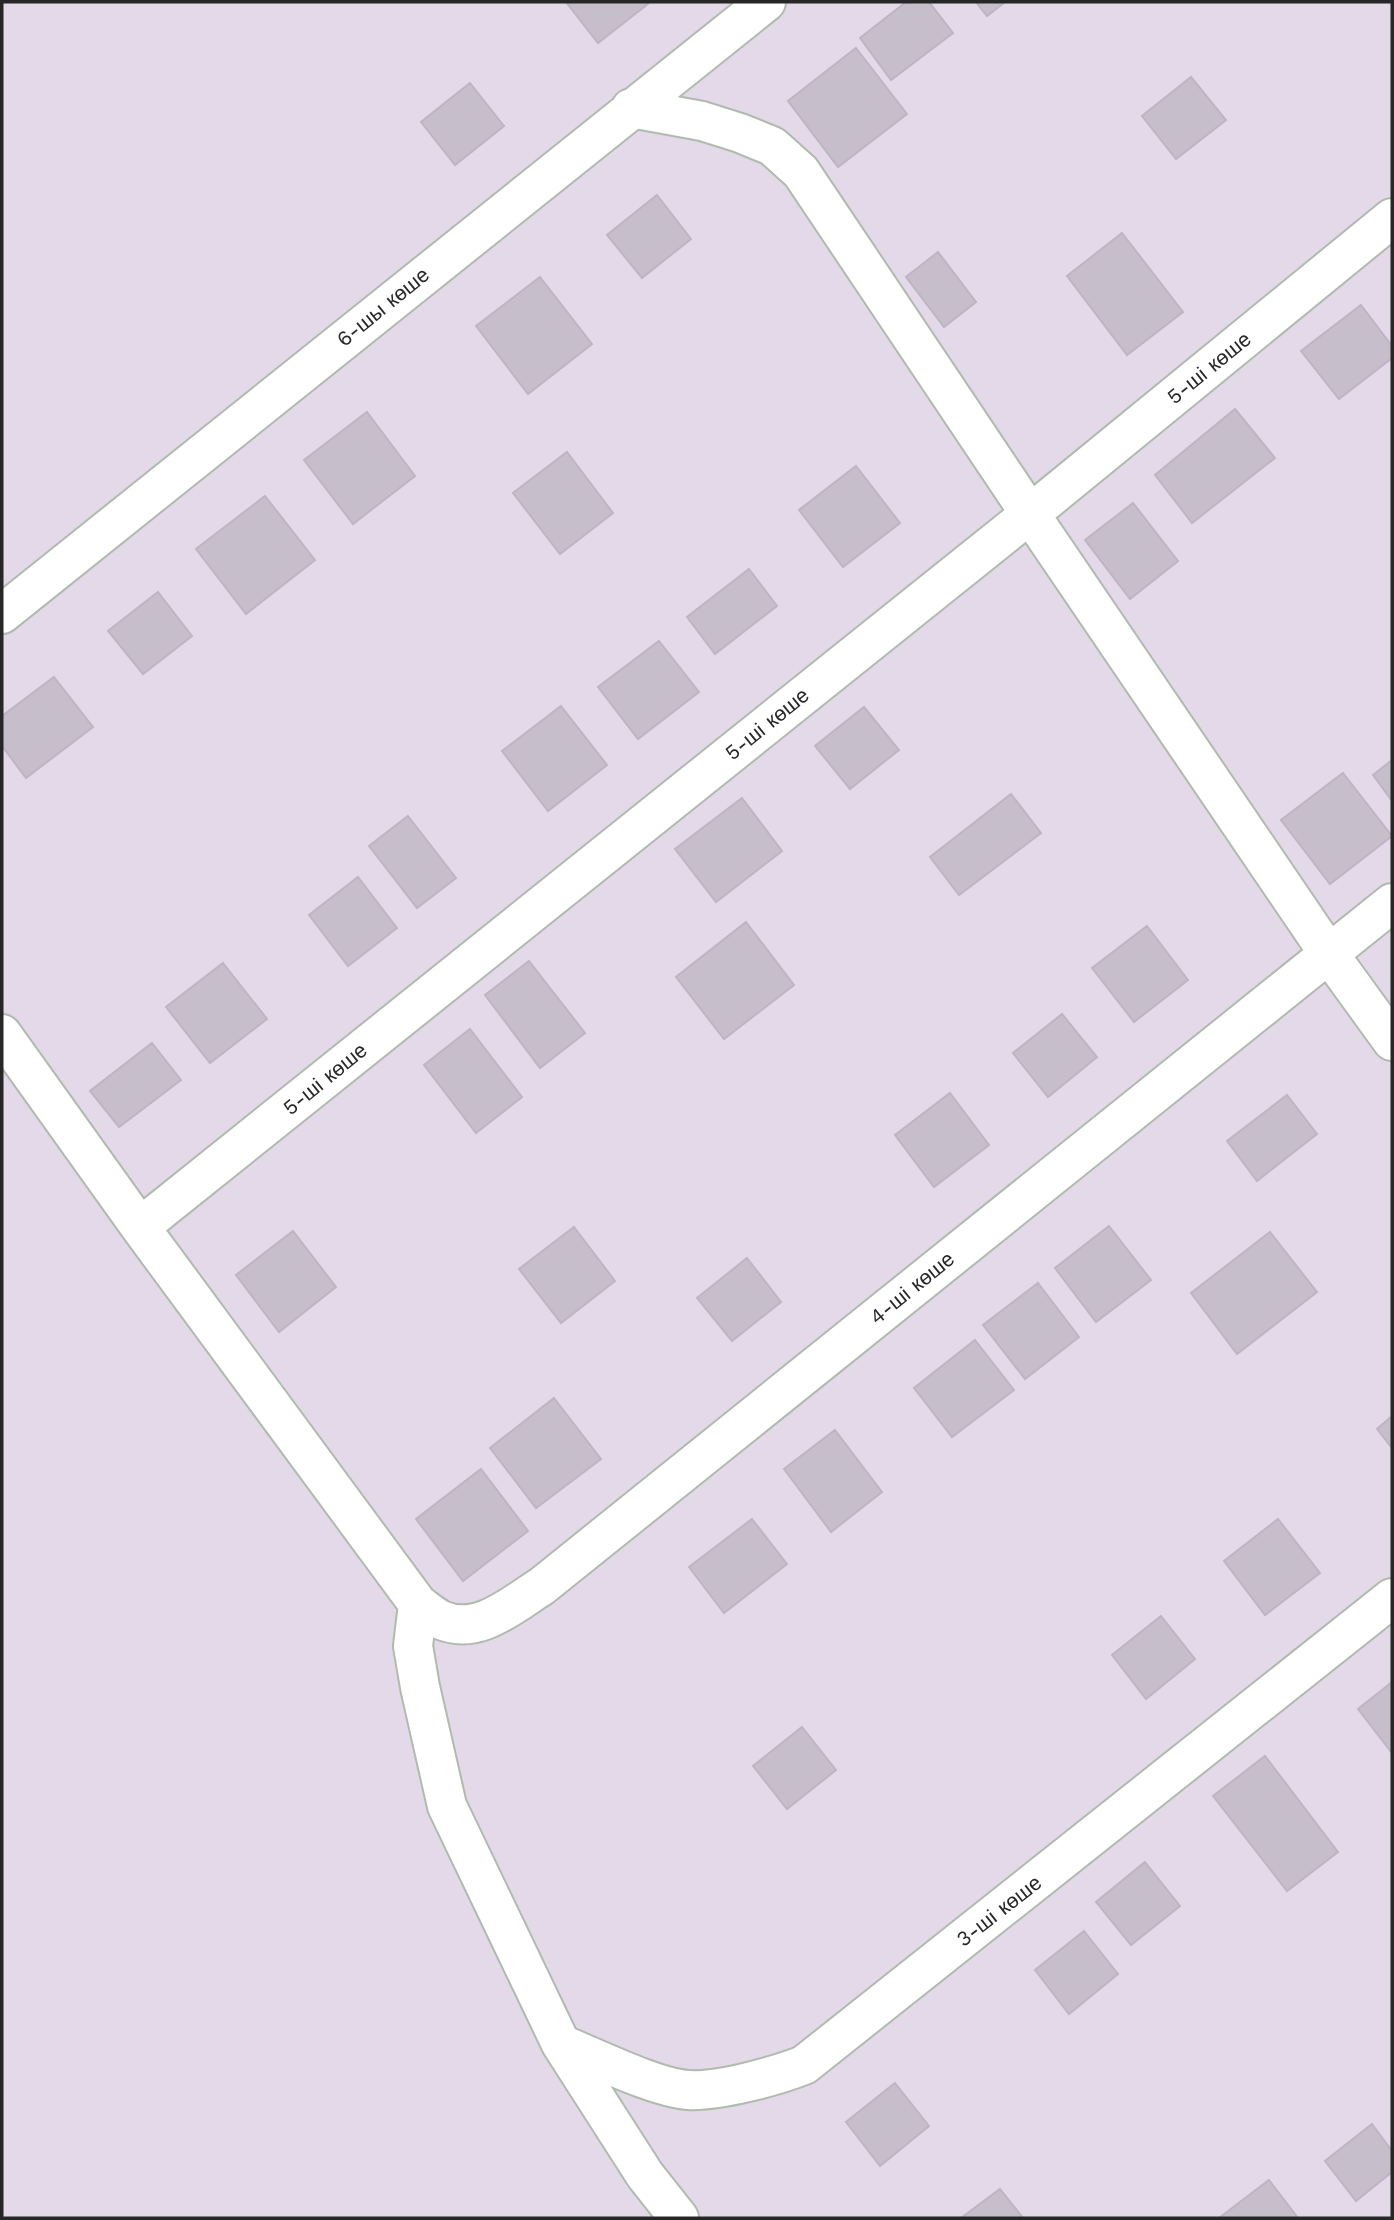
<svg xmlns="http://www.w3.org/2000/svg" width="1394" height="2220" font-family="'Work Sans',sans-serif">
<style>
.building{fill:#c7becc;stroke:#bfb4c4;stroke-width:2}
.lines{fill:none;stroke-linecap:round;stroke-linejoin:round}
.minor-casing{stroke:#afbbad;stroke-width:42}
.minor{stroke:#fff;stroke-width:38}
.labels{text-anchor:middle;stroke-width:6;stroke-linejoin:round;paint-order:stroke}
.street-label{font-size:21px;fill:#272727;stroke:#fff}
</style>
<rect width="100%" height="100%" fill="#e3d9e9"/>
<path class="building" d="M 566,2 L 646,2 L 648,4 L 598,43 Z
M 906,2 L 929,2 L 953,33 L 891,80 L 860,38 Z
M 976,2 L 1005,2 L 987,16 Z
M 856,48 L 907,114 L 838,167 L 788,101 Z
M 1191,77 L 1226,120 L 1176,159 L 1142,116 Z
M 470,83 L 504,126 L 455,165 L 421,122 Z
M 657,195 L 691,239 L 642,278 L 607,235 Z
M 1122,233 L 1183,312 L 1127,355 L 1067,276 Z
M 938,252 L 976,302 L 944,327 L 906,277 Z
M 540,277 L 592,344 L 528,394 L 476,326 Z
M 1361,305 L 1392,346 L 1392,358 L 1339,399 L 1301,351 Z
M 1235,409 L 1275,458 L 1192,523 L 1155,475 Z
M 367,412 L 415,476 L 353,524 L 304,460 Z
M 567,452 L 613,513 L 560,554 L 513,493 Z
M 856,466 L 900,523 L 843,567 L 799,510 Z
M 265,496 L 315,560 L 246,614 L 196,549 Z
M 1133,503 L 1178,561 L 1130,599 L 1085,540 Z
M 749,569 L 777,606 L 715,654 L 687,617 Z
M 158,592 L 192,636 L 143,674 L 108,631 Z
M 659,641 L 699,692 L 638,739 L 598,687 Z
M 54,677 L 93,727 L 26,778 L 2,746 L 2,716 Z
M 561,706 L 607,765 L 548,811 L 502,751 Z
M 864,707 L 899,750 L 850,789 L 815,746 Z
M 1392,760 L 1392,801 L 1373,775 Z
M 1343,773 L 1392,836 L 1330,884 L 1281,820 Z
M 1011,794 L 1041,833 L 959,895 L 930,857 Z
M 742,798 L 782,851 L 716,902 L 675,849 Z
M 408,816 L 456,878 L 417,908 L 369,846 Z
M 358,877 L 397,928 L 348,966 L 309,915 Z
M 746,922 L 794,985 L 724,1039 L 676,977 Z
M 1147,926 L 1188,980 L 1134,1022 L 1092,968 Z
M 529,961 L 585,1033 L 540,1068 L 485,995 Z
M 223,963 L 267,1019 L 210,1063 L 166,1007 Z
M 1062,1014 L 1097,1057 L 1048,1097 L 1013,1053 Z
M 470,1029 L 522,1097 L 476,1133 L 424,1065 Z
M 152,1043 L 181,1080 L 119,1127 L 90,1091 Z
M 950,1093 L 989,1145 L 934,1187 L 895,1135 Z
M 1287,1095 L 1317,1134 L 1257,1181 L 1227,1141 Z
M 1109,1226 L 1151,1280 L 1096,1322 L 1055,1268 Z
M 574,1227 L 615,1281 L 561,1323 L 519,1269 Z
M 293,1231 L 336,1287 L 279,1332 L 236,1275 Z
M 1270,1232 L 1317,1292 L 1237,1354 L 1191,1293 Z
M 747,1258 L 781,1302 L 732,1341 L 697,1298 Z
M 1038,1283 L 1079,1337 L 1025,1379 L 983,1325 Z
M 975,1340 L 1014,1390 L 952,1437 L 914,1388 Z
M 554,1398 L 601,1459 L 536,1508 L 490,1448 Z
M 1392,1416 L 1392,1448 L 1377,1429 Z
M 835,1430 L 882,1492 L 831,1532 L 784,1469 Z
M 481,1469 L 528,1531 L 463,1581 L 416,1519 Z
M 752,1519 L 787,1564 L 724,1613 L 689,1567 Z
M 1278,1519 L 1320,1573 L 1265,1615 L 1224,1561 Z
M 1161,1616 L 1195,1659 L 1146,1699 L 1112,1655 Z
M 1392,1682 L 1392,1753 L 1358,1709 Z
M 802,1727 L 836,1770 L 787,1809 L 753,1766 Z
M 1265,1756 L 1338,1852 L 1287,1891 L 1213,1796 Z
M 1145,1862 L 1180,1906 L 1131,1945 L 1096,1902 Z
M 1084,1931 L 1118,1974 L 1069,2014 L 1035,1970 Z
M 895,2083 L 929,2126 L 880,2166 L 846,2122 Z
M 1372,2124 L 1392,2151 L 1392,2172 L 1356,2201 L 1325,2161 Z
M 1269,2180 L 1298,2218 L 1219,2218 Z
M 1000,2189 L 1023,2218 L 961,2218 Z"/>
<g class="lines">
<defs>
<path id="minor" d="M 631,108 L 702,121 L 740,133 L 772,146 L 801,172 L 1030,514 L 1329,954 L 1392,1041
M 2,614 L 766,2
M 2,1034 L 140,1227 L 418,1604 L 413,1646 L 420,1687 L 447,1806 L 561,2044 L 645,2175 L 679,2218
M 140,1227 L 1030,514 L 1392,218
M 418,1604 C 425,1609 433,1616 441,1620 C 478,1636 512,1605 542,1586 L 1392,903
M 561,2044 C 596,2058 653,2087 688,2090 C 718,2092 776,2076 804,2065 L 1392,1598"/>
</defs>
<use href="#minor" class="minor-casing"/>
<use href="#minor" class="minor"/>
</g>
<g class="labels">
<g class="street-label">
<text transform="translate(383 307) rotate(-39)" y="7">6-шы көше</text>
<text transform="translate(1209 368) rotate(-39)" y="7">5-ші көше</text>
<text transform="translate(767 724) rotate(-39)" y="7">5-ші көше</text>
<text transform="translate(325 1079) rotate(-39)" y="7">5-ші көше</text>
<text transform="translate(912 1288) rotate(-39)" y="7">4-ші көше</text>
<text transform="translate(999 1911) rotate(-38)" y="7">3-ші көше</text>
</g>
</g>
<rect width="1394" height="2220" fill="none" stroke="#272727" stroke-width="7"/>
</svg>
